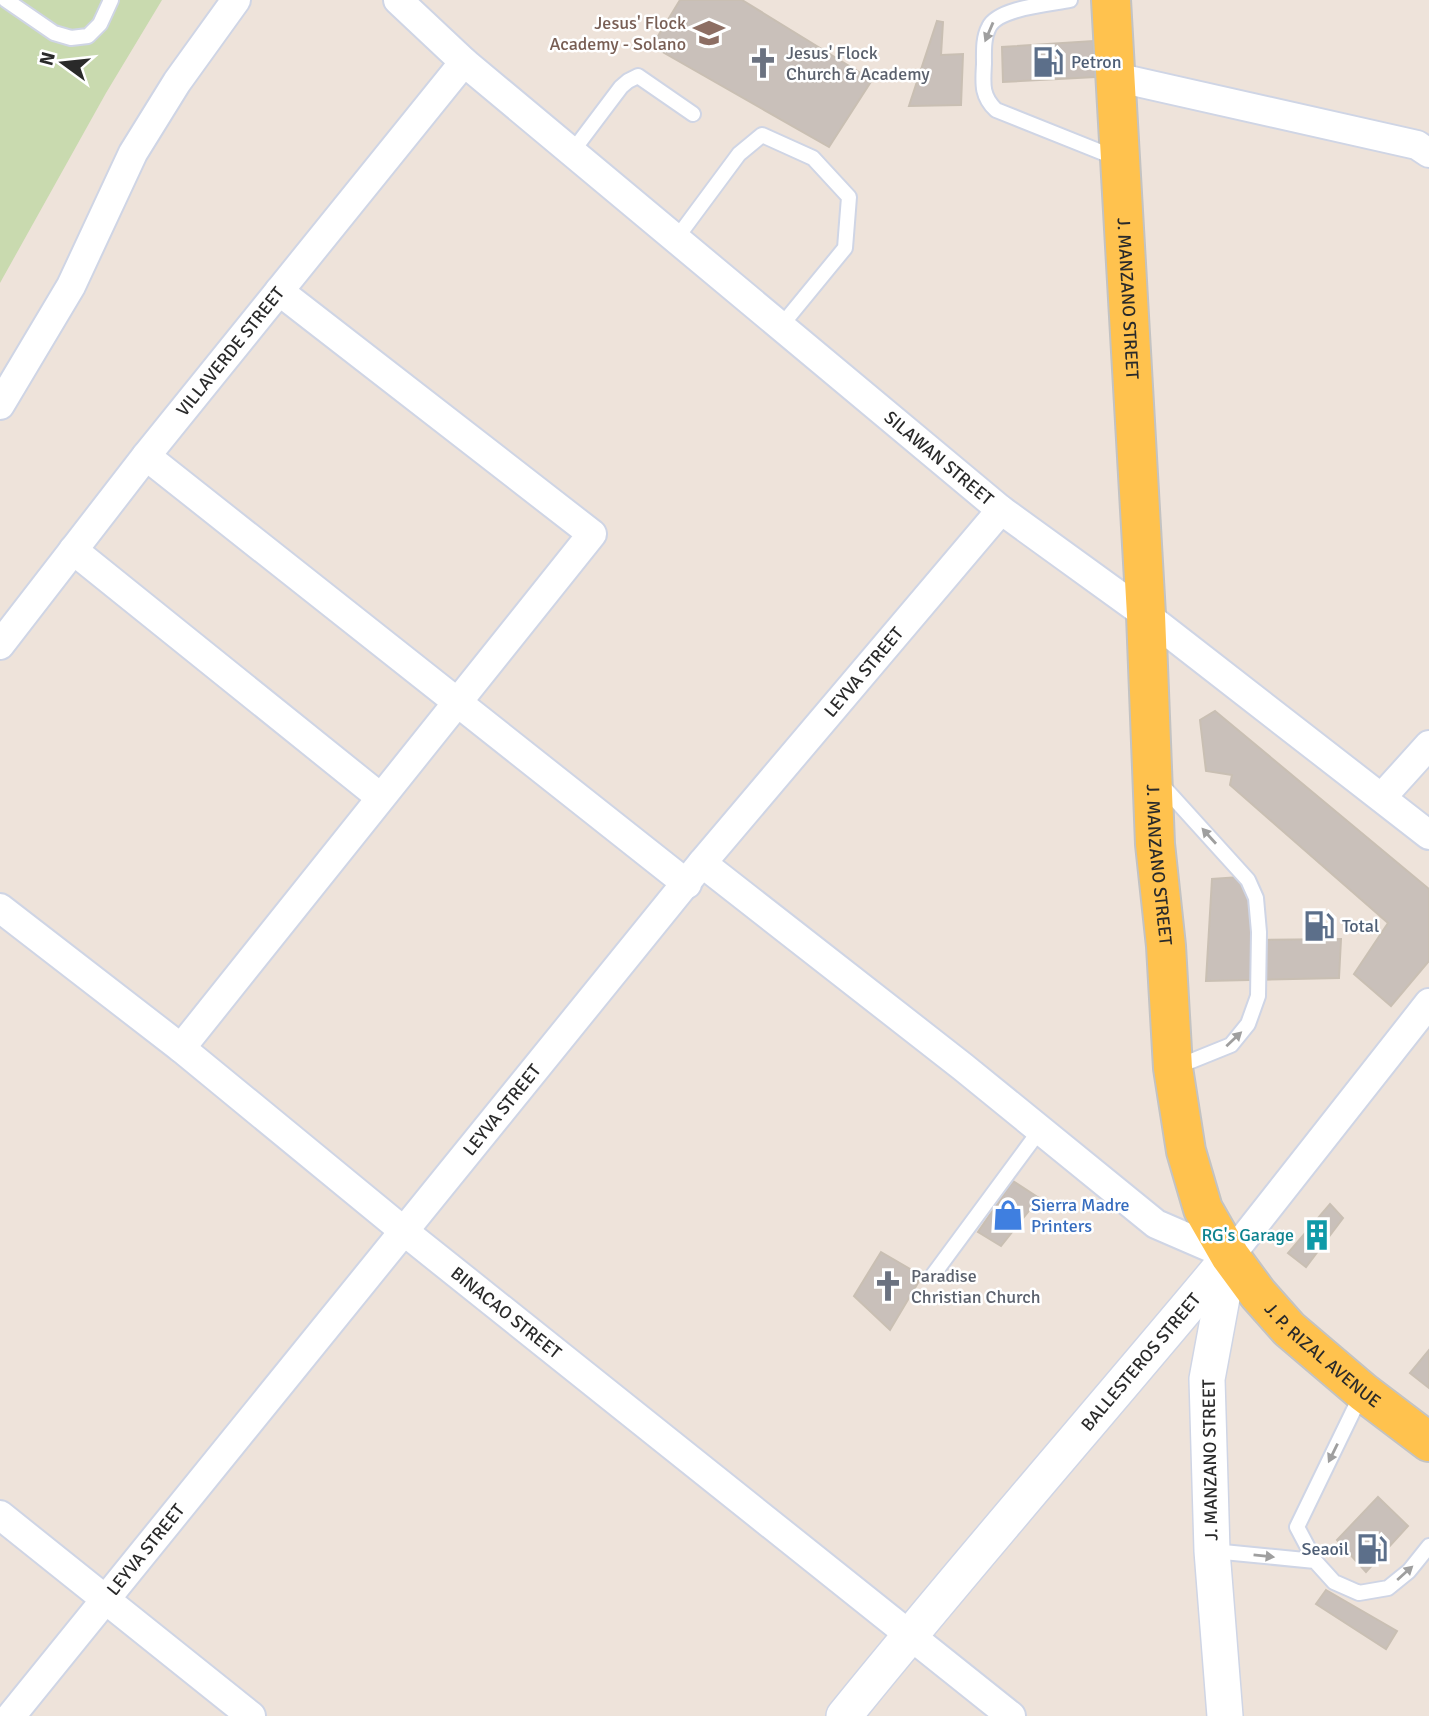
<svg xmlns="http://www.w3.org/2000/svg" width="1429" height="1716" font-family="Signika,sans-serif">
<style>
.cemetery{fill:#c9daaf}
.building{fill:#c9c0ba;stroke:#c9bfb3;stroke-width:2}
.lines{fill:none;stroke-linecap:round;stroke-linejoin:round}
.service-casing{stroke:#cfd5e5;stroke-width:18}
.minor-casing{stroke:#cfd5e5;stroke-width:32}
.tertiary-casing{stroke:#cfd5e5;stroke-width:38}
.primary-casing{stroke:#c3c3c3;stroke-width:42}
.service{stroke:#fff;stroke-width:14}
.minor{stroke:#fff;stroke-width:28}
.tertiary{stroke:#fff;stroke-width:35}
.primary{stroke:#ffc24e;stroke-width:38}
.oneway{fill:#9f9f9f}
.labels{text-anchor:middle;stroke-width:5;stroke-linejoin:round;paint-order:stroke}
.education-label{font-size:18px;fill:#785e54;stroke:#fff;text-anchor:end}
.worship-label{font-size:18px;fill:#5b616d;stroke:#fff;text-anchor:start}
.service-label{font-size:18px;fill:#4e5e75;stroke:#fff;text-anchor:start}
.street-label{font-size:18px;fill:#2a2a2a;stroke:#fff}
.shop-label{font-size:18px;fill:#366cbe;stroke:#fff;text-anchor:start}
.culture-label{font-size:18px;fill:#0d838f;stroke:#fff;text-anchor:end}
</style>
<rect width="100%" height="100%" fill="#eee3da"/>
<path class="cemetery" d="M 0,0 L 162,0 L 106,93 L 0,283 Z"/>
<path class="building" d="M 680,0 L 742,0 L 872,80 L 829,147 L 652,46 Z
M 937,21 L 943,22 L 941,55 L 963,54 L 961,105 L 909,106 Z
M 1093,41 L 1095,77 L 1003,82 L 1002,47 Z
M 1215,711 L 1429,889 L 1429,961 L 1391,1006 L 1354,974 L 1388,923 L 1230,785 L 1232,775 L 1206,771 L 1200,720 Z
M 1254,876 L 1251,940 L 1341,939 L 1339,978 L 1206,981 L 1212,879 Z
M 1013,1181 L 1039,1198 L 1001,1246 L 978,1232 Z
M 1330,1204 L 1343,1218 L 1306,1267 L 1288,1253 Z
M 881,1252 L 922,1276 L 890,1330 L 854,1296 Z
M 1429,1350 L 1429,1388 L 1410,1373 Z
M 1378,1497 L 1408,1526 L 1366,1572 L 1337,1540 Z
M 1326,1590 L 1397,1631 L 1386,1649 L 1316,1604 Z"/>
<g class="lines">
<defs>
<path id="service" d="M 6,0 L 54,33 L 71,38 L 88,36 L 100,24 L 111,0
M 1070,0 C 1050,4 998,8 989,27 C 983,38 984,52 984,64 C 983,83 981,96 996,110 L 1116,158
M 572,152 L 621,87 L 628,81 L 638,76 L 693,114
M 676,239 L 739,154 L 762,135 L 813,158 L 849,197 L 845,248 L 781,326
M 1161,784 L 1248,880 L 1256,898 L 1259,932 L 1258,996 L 1248,1024 L 1231,1045 L 1174,1068
M 933,1275 L 1040,1130
M 1362,1393 L 1297,1527 L 1315,1561 L 1334,1582 L 1359,1593 L 1388,1588 L 1409,1571 L 1429,1546
M 1213,1551 L 1315,1561"/>
<g id="minor">
<path id="s1" d="M 398,0 L 464,62 L 1001,510 L 1146,615 L 1429,835"/>
<path d="M 1115,77 L 1417,145 L 1429,153"/>
<path d="M 0,405 L 71,286 L 133,153 L 177,82 L 236,0"/>
<path d="M 146,456 L 687,884"/>
<path d="M 73,550 L 380,797"/>
<path id="s2" d="M 0,645 L 146,456 L 464,62"/>
<path d="M 1382,797 L 1429,745"/>
<path d="M 702,863 L 963,1067 L 1156,1224 L 1230,1256 L 1429,1003"/>
<path id="s3" d="M 0,908 L 181,1048 L 405,1232 L 1011,1716"/>
<path d="M 181,1048 L 592,534 L 279,291"/>
<path d="M 0,1515 L 251,1716"/>
<path id="s4" d="M 11,1716 L 702,863 L 1001,510"/>
</g>
<g id="tertiary">
<path id="s5" d="M 844,1716 C 970,1560 1102,1410 1230,1256"/>
<path d="M 1225,1716 L 1212,1551 L 1207,1379 L 1229,1260"/>
</g>
<g id="primary">
<path id="s6" d="M 1111,0 L 1146,615 L 1155,844 L 1166,946 L 1173,1068 L 1186,1151 L 1203,1209 L 1230,1256 L 1258,1294 L 1289,1329 L 1363,1392 L 1429,1442"/>
</g>
</defs>
<use href="#service" class="service-casing"/>
<use href="#minor" class="minor-casing"/>
<use href="#tertiary" class="tertiary-casing"/>
<use href="#primary" class="primary-casing"/>
<use href="#service" class="service"/>
<use href="#minor" class="minor"/>
<use href="#tertiary" class="tertiary"/>
<use href="#primary" class="primary"/>
</g>
<defs><path id="oneway-solid" d="M-6-.8H1V-3.2L6.5 0L1 3.2V.8H-6Z" transform="scale(1.75)"/></defs>
<g class="oneway">
<use href="#oneway-solid" transform="translate(989 32) rotate(113)"/>
<use href="#oneway-solid" transform="translate(1209 836) rotate(-132)"/>
<use href="#oneway-solid" transform="translate(1234 1039) rotate(-43)"/>
<use href="#oneway-solid" transform="translate(1333 1453) rotate(116)"/>
<use href="#oneway-solid" transform="translate(1264 1556) rotate(6)"/>
<use href="#oneway-solid" transform="translate(1405 1573) rotate(-42)"/>
</g>
<defs>
<symbol id="school-bare" viewBox="-9 -9 18 18"><path d="M0-5L7-2L0 1L-7-2ZM-4 1L0 2.5L4 1V4Q0 6-4 4Z" fill="#8d6e63" stroke="#fff" stroke-width="2.5" paint-order="stroke"/></symbol>
<symbol id="fuel-bare" viewBox="-9 -9 18 18"><path d="M-5.5-6h7V0h2V4h1.3V-2.5L3-4.5l.8-.8L6-3V5H2.5V1h-1V6h-7ZM-4.2-4.7v3.2H.2V-4.7Z" fill="#5c6f8a" stroke="#fff" stroke-width="2.5" paint-order="stroke"/></symbol>
<symbol id="church-bare" viewBox="-9 -9 18 18"><path d="M-1.2-6h2.4v3.5h3.3v2.4h-3.3V6h-2.4V-.1h-3.3v-2.4h3.3Z" fill="#6b7280" stroke="#fff" stroke-width="2.5" paint-order="stroke"/></symbol>
<symbol id="shop-bare" viewBox="-9 -9 18 18"><path d="M-5-2.5h2.3a2.7 3.5 0 0 1 5.4 0H5L5.5 6h-11ZM-1.5-2.5h3a1.5 2.3 0 0 0-3 0Z" fill="#3f7fe0" stroke="#fff" stroke-width="2.5" paint-order="stroke"/></symbol>
<symbol id="building-bare" viewBox="-9 -9 18 18"><path d="M-4-6H4V6H1V3H-1V6H-4ZM-2.5-4.3h1.7v1.8h-1.7ZM.8-4.3h1.7v1.8H.8ZM-2.5-1h1.7V.8h-1.7ZM.8-1h1.7V.8H.8Z" fill="#0f9aa8" stroke="#fff" stroke-width="2.5" paint-order="stroke"/></symbol>
</defs>
<g fill-rule="evenodd">
<use href="#school-bare" x="687" y="11" width="44" height="44"/>
<use href="#fuel-bare" x="1026" y="40" width="44" height="44"/>
<use href="#church-bare" x="741" y="41" width="44" height="44"/>
<use href="#fuel-bare" x="1297" y="904" width="44" height="44"/>
<use href="#shop-bare" x="986" y="1193" width="44" height="44"/>
<use href="#building-bare" x="1295" y="1213" width="44" height="44"/>
<use href="#church-bare" x="866" y="1264" width="44" height="44"/>
<use href="#fuel-bare" x="1350" y="1527" width="44" height="44"/>
</g>
<g class="labels">
<g class="education-label">
<text x="686" y="29">Jesus' Flock<tspan x="686" dy="21">Academy - Solano</tspan></text>
</g>
<g class="worship-label">
<text x="786" y="59">Jesus' Flock<tspan x="786" dy="21">Church &amp; Academy</tspan></text>
<text x="911" y="1282">Paradise<tspan x="911" dy="21">Christian Church</tspan></text>
</g>
<g class="service-label">
<text x="1071" y="68">Petron</text>
<text x="1342" y="932">Total</text>
<text x="1349" y="1555" text-anchor="end">Seaoil</text>
</g>
<g class="street-label">
<text dy="6" stroke="none"><textPath href="#s6" startOffset="299">J. MANZANO STREET</textPath></text>
<text dy="6" stroke="none"><textPath href="#s2" startOffset="373">VILLAVERDE STREET</textPath></text>
<text dy="6" stroke="none"><textPath href="#s1" startOffset="709">SILAWAN STREET</textPath></text>
<text dy="6" stroke="none"><textPath href="#s4" startOffset="1348">LEYVA STREET</textPath></text>
<text dy="6" stroke="none"><textPath href="#s6" startOffset="866">J. MANZANO STREET</textPath></text>
<text dy="6" stroke="none"><textPath href="#s4" startOffset="780">LEYVA STREET</textPath></text>
<text dy="6" stroke="none"><textPath href="#s3" startOffset="648">BINACAO STREET</textPath></text>
<text dy="6" stroke="none"><textPath href="#s6" startOffset="1405">J. P. RIZAL AVENUE</textPath></text>
<text dy="6" stroke="none"><textPath href="#s5" startOffset="462">BALLESTEROS STREET</textPath></text>
<text transform="translate(1210 1460) rotate(-91)" y="6">J. MANZANO STREET</text>
<text dy="6" stroke="none"><textPath href="#s4" startOffset="214">LEYVA STREET</textPath></text>
</g>
<g class="shop-label">
<text x="1031" y="1211">Sierra Madre<tspan x="1031" dy="21">Printers</tspan></text>
</g>
<g class="culture-label">
<text x="1294" y="1241">RG's Garage</text>
</g>
</g>
<g transform="translate(63 63) rotate(285)" stroke="#ffffff" stroke-width="5" paint-order="stroke">
<path d="M0-5L12 26L0 18L-12 26Z" fill="#2a2a2a"/>
<text y="-10" font-size="19" font-weight="bold" text-anchor="middle" fill="#2a2a2a">N</text>
</g>
</svg>
